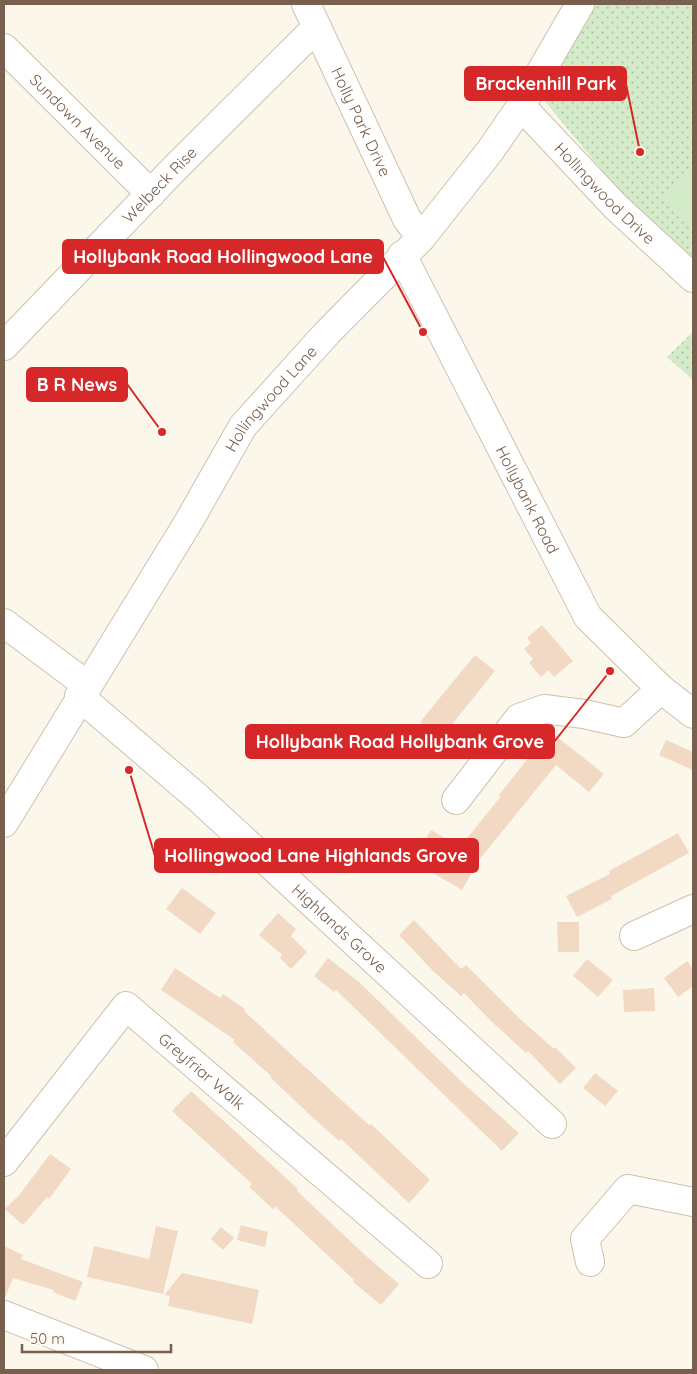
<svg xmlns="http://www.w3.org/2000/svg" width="697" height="1374" font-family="Quicksand,sans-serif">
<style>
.grass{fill:url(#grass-dots)}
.garden{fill:#d4ebc9}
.building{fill:#f2d9c3}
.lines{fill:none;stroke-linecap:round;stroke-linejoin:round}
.minor-casing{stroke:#cfc0b0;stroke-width:30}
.minor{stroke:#fff;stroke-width:28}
.labels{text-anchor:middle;stroke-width:5;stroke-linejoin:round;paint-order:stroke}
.street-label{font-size:16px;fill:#785f4e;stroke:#fffaf2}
.leader{fill:none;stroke:#d62828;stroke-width:2}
.callout-dot{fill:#d62828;stroke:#fffaf2;stroke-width:2}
.callout{fill:#d62828;stroke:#d62828;stroke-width:2}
.callout-label{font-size:18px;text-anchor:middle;font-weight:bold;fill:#fff}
</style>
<defs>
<pattern id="grass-dots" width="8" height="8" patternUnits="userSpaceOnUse" patternTransform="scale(1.25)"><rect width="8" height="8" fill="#d4ebc9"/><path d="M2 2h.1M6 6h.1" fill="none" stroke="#b1c2a5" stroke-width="1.8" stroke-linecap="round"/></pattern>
</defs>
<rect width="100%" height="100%" fill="#fcf7eb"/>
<path class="grass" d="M 596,4 L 693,4 L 693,265 L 635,211 L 539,94 Z
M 693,332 L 693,380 L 667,357 Z"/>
<path class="garden" d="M 693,170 L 693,226 L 665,199 Z"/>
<path class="building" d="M 542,625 L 573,661 L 554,677 L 548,670 L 541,677 L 529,663 L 533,659 L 524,649 L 531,643 L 527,638 Z
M 475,655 L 495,671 L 441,738 L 420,722 Z
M 547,729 L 604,774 L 589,792 L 556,765 L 479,860 L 462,890 L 418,864 L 423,856 L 417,853 L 431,830 L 460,847 L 501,796 L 499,795 L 536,748 L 533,746 Z
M 666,740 L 693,752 L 693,770 L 659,755 Z
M 678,833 L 689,853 L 611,896 L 612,899 L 577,917 L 566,896 L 610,874 L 609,871 Z
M 182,888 L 216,913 L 200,934 L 166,909 Z
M 278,913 L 296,929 L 291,936 L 307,952 L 291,969 L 280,958 L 282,955 L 259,935 Z
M 414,920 L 461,969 L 466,965 L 519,1018 L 554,1049 L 555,1047 L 576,1068 L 560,1084 L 528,1051 L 526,1053 L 491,1021 L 464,993 L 461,996 L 433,971 L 399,935 Z
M 557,922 L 579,922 L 579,952 L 558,952 Z
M 328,958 L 359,982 L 465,1085 L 519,1133 L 502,1151 L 336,990 L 334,992 L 314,976 Z
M 587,959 L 613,980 L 598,997 L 573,976 Z
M 687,961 L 693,969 L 693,986 L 678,997 L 664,978 Z
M 175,968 L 220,998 L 223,994 L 245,1009 L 244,1011 L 282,1046 L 369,1125 L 371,1124 L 430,1180 L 409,1203 L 341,1139 L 339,1141 L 310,1115 L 270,1077 L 271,1076 L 233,1042 L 235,1040 L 161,990 Z
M 654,988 L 655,1011 L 624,1012 L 623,990 Z
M 595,1073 L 618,1091 L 605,1106 L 583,1088 Z
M 191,1091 L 298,1189 L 297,1191 L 365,1255 L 399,1284 L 381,1305 L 353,1282 L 354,1280 L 275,1206 L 274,1210 L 249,1187 L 252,1184 L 172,1111 Z
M 50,1154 L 71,1169 L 49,1199 L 47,1197 L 23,1225 L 5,1209 L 20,1194 Z
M 241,1225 L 268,1232 L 265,1247 L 237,1240 Z
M 156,1226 L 178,1231 L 163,1294 L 87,1277 L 94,1246 L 149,1259 Z
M 221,1227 L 234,1238 L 223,1250 L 211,1239 Z
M 4,1246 L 23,1255 L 21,1259 L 83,1282 L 75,1301 L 53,1292 L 54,1290 L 13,1278 L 4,1300 Z
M 182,1273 L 259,1290 L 252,1324 L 168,1306 L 170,1296 L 164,1295 Z"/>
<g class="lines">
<defs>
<g id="minor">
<path id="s1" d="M 306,4 L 407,219 L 421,238"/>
<path id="s2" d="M 4,48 L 151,194"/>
<path id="s3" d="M 521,106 L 616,207 L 693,278"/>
<path id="s4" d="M 402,255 L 588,617 L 661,689 L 693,714"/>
<path id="s5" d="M 4,346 L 176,167 L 317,27"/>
<path d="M 4,623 L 87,685"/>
<path id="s6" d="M 79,696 L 197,797 L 552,1124"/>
<path d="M 456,800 L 519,718 L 544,709 L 584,714 L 624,723 L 661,689"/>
<path id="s7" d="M 4,823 L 189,521 L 243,426 L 327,333 L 421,238 L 490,151 L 521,106 L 580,4"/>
<path d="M 634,936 L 693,909"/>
<path id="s8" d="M 4,1162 L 126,1006 L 428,1264"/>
<path d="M 590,1262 L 585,1239 L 628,1189 L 693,1202"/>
<path d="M 4,1315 L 144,1370"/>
</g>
</defs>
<use href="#minor" class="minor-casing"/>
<use href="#minor" class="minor"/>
</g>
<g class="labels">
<g class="street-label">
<text dy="6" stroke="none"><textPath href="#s2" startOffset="104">Sundown Avenue</textPath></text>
<text dy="6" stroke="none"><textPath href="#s1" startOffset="130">Holly Park Drive</textPath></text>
<text dy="6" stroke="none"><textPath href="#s5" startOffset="224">Welbeck Rise</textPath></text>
<text dy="6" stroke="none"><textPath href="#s3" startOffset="121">Hollingwood Drive</textPath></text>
<text dy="6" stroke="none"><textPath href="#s7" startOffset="502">Hollingwood Lane</textPath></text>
<text dy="6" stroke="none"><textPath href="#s4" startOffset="275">Hollybank Road</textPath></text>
<text dy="6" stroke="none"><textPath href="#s6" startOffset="349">Highlands Grove</textPath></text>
<text dy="6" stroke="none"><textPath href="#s8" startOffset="298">Greyfriar Walk</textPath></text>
</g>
</g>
<path class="leader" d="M640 152L626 84M423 332L383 257M162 432L127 384M610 671L554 742M129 770L155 856"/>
<g class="callout-dot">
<circle cx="640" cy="152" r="5"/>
<circle cx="423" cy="332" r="5"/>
<circle cx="162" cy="432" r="5"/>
<circle cx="610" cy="671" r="5"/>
<circle cx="129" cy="770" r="5"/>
</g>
<g class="callout">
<rect x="465" y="67" width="161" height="33" rx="5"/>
<rect x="63" y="240" width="320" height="33" rx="5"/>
<rect x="27" y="368" width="100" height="33" rx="5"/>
<rect x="246" y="725" width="308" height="33" rx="5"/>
<rect x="155" y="839" width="323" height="33" rx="5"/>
</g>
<g class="callout-label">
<text x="546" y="90">Brackenhill Park</text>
<text x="223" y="263">Hollybank Road Hollingwood Lane</text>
<text x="77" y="391">B R News</text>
<text x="400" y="748">Hollybank Road Hollybank Grove</text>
<text x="316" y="862">Hollingwood Lane Highlands Grove</text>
</g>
<rect width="697" height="1374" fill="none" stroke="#785f4e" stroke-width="10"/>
<path d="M22 1344v8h149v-8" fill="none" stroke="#785f4e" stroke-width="2.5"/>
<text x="30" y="1344" font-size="15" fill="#785f4e" stroke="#fffaf2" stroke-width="4" paint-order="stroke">50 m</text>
</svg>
